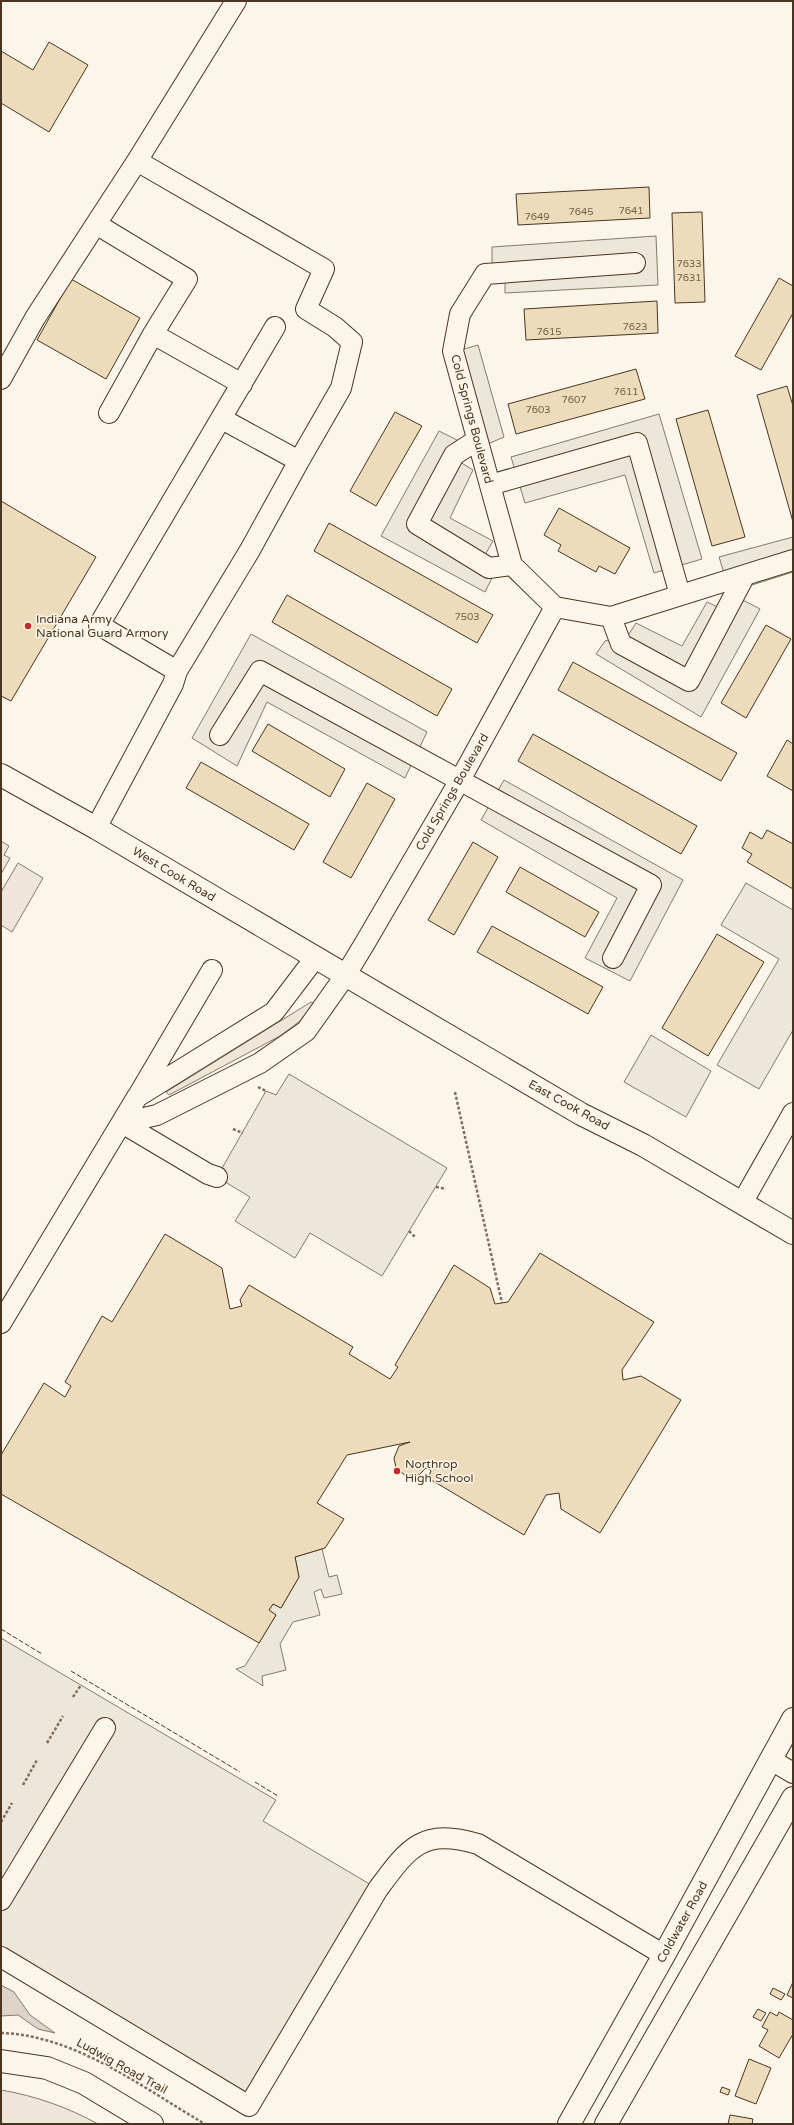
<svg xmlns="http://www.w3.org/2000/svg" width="794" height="2125" font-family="'Varela Round',sans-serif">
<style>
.green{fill:#ede6d9;stroke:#887966}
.parking{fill:#ede7d9;stroke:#887966}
.water{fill:#dcd4c6;stroke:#887966}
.building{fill:#ecdcbc;stroke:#4a3520}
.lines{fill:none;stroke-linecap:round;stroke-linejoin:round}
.minor-casing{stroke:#4a3520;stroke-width:22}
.major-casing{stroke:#4a3520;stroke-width:24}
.path{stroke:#7f6f5c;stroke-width:2.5;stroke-dasharray:3 2;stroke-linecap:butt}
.minor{stroke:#fbf6e9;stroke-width:20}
.major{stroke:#fbf6e9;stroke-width:22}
.fence{stroke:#4a3520;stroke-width:1;stroke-dasharray:5 2;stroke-linecap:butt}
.poi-dot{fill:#c62828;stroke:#fbf6e9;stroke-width:1.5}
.labels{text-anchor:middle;stroke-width:3;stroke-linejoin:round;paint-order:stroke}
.number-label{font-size:10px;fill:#725f47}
.street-label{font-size:12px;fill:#4a3520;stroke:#fbf6e9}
.poi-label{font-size:12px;fill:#4a3520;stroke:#fbf6e9;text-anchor:start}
</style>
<rect width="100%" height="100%" fill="#fbf6e9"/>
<path class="green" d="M 1,841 L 9,846 L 4,855 L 10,858 L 1,874 Z
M 18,863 L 43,878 L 12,932 L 1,925 L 1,892 Z
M 311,1002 L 315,1004 L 300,1021 L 280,1036 L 169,1095 L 166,1092 Z
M 1,2090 C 36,2096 67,2107 98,2124 L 1,2124 Z"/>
<path class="parking" d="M 656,236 L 658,285 L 505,293 L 505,280 L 492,263 L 492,247 Z
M 478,345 L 504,437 L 474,450 L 446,354 Z
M 659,414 L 702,559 L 654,573 L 625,475 L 525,503 L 511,457 Z
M 439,431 L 457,440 L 460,462 L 473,470 L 450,518 L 493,541 L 485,555 L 492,578 L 485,592 L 381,536 Z
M 793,537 L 793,572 L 730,592 L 719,557 Z
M 745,601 L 760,609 L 701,717 L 596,654 L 605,641 L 629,634 L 636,623 L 682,646 L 707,602 L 720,608 Z
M 251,634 L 427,732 L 405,778 L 267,702 L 237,766 L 192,738 Z
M 504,780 L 683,880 L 630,981 L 585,958 L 617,898 L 481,820 Z
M 746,883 L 793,910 L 793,1030 L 759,1089 L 717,1065 L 779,959 L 721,925 Z
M 651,1035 L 711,1071 L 686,1117 L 624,1082 Z
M 289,1074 L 447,1168 L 382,1276 L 310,1233 L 295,1258 L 235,1221 L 250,1197 L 217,1177 L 266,1091 L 276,1095 Z
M 322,1549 L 329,1577 L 337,1575 L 342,1594 L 324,1598 L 321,1589 L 314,1592 L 320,1615 L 293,1622 L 280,1644 L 286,1670 L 262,1676 L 263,1686 L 236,1669 L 245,1666 L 276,1615 L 269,1610 L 273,1604 L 281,1608 L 299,1577 L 295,1557 Z
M 1,1638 L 276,1800 L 263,1821 L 378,1889 L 249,2106 L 1,1957 Z"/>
<path class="water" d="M 1,1985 L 14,1992 L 30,2015 L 55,2033 L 38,2029 L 18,2015 L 1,2016 Z"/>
<path class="building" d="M 49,42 L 88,65 L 49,132 L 1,103 L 1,51 L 33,70 Z
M 649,187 L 650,218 L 518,225 L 516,194 Z
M 702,212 L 705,302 L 675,303 L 672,213 Z
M 779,278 L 793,286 L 793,313 L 761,370 L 735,356 Z
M 71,279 L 140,318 L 106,379 L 37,340 Z
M 657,301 L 658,333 L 526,340 L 524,309 Z
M 636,369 L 645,399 L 516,434 L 508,404 Z
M 787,386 L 793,406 L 793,522 L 757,395 Z
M 708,410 L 745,537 L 712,546 L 676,419 Z
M 395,412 L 422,426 L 376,506 L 350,491 Z
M 1,501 L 96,557 L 11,701 L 1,696 Z
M 559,508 L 630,548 L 615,574 L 599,566 L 596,572 L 558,551 L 561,545 L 544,535 Z
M 329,523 L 493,615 L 477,643 L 314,551 Z
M 287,595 L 452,689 L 437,716 L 272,622 Z
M 766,625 L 791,639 L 746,718 L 721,703 Z
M 573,662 L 737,753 L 721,781 L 558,690 Z
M 268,724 L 345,769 L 330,797 L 252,751 Z
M 533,734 L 697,826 L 681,854 L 518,761 Z
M 787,740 L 793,744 L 793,791 L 767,776 Z
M 201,762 L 309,824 L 294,850 L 186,788 Z
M 367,783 L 395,799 L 351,878 L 323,862 Z
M 767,830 L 793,844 L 793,889 L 747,862 L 752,854 L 742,848 L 750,832 L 762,839 Z
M 473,842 L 498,857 L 454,935 L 428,920 Z
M 520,867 L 599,912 L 585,937 L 506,892 Z
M 492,926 L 603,987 L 588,1014 L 477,952 Z
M 717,934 L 764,962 L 708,1056 L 662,1028 Z
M 165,1234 L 222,1268 L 230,1309 L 242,1306 L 240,1300 L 249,1285 L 353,1347 L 349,1354 L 390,1379 L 398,1367 L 395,1365 L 454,1265 L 490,1288 L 495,1304 L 508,1302 L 540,1253 L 654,1322 L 622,1370 L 623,1380 L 641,1376 L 681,1400 L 600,1533 L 561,1509 L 559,1493 L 546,1495 L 524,1535 L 428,1478 L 431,1471 L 429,1469 L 426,1468 L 419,1475 L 406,1476 L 396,1468 L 394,1458 L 399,1446 L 410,1442 L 347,1455 L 317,1503 L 344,1519 L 325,1548 L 295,1557 L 299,1577 L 281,1608 L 273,1604 L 269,1610 L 276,1615 L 259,1643 L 1,1494 L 1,1455 L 44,1383 L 65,1397 L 71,1386 L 65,1382 L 102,1316 L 112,1322 Z
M 793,1982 L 793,1998 L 787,1995 Z
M 773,1988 L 785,1994 L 781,2000 L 770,1994 Z
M 758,2009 L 766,2013 L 761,2021 L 753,2017 Z
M 770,2012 L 777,2016 L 779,2012 L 793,2020 L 793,2034 L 779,2058 L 759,2046 L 768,2030 L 762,2027 Z
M 749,2059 L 771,2068 L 756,2104 L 735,2096 Z
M 722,2087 L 730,2090 L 728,2095 L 720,2092 Z
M 730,2115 L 753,2119 L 752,2124 L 728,2124 Z"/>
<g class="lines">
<defs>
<path id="minor" d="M 236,1 L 137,161 L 324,269 L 306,309 L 335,327 L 352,342 L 341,388 L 299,461
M 96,224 L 137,161
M 635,263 L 485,274 L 460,314 L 453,351 L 512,565 L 555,607 L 611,617 L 793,560
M 153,334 L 242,384
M 1,379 L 35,318 L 96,224 L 187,279 L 153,334 L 109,413
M 477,440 L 454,455 L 417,524 L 489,568 L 512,565
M 490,485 L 637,443 L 680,595
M 611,617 L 621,644 L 689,681 L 745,575
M 177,671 L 99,625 L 275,327
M 220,735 L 260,671 L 651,885 L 613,958
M 96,828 L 173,684 L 177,671 L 250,550 L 299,461 L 222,419
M 139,1094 L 212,970
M 122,1123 L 157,1115 L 260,1063 L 306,1031 L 345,976 L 365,943 L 460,780 L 555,607
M 122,1123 L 208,1174 L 217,1177
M 742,1203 L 793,1113
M 1,1323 L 137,1097 L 274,1012 L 315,958
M 771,1760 L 793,1773
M 1,1900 L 105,1728
M 1,1957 L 249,2106 L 378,1889 C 409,1847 422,1828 478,1844 L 664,1955"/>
<path id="major" d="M 1,775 L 96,828 L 581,1114 L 643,1145 L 793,1233
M 1,2061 L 47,2068 L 84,2083 L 152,2124
M 569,2124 L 664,1955 L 793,1719
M 606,2124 L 793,1798"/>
</defs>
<use href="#minor" class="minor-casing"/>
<use href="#major" class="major-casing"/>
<path class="path" d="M 258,1087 L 266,1091
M 455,1092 L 502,1303
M 233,1129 L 243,1133
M 436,1187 L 446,1189
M 409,1231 L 416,1238
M 73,1697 L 81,1685
M 47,1743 L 63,1716
M 23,1785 L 37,1760
M 1,1822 L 12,1803
M 1,2033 C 75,2035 143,2088 205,2124"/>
<use href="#minor" class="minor"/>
<use href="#major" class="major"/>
<path class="fence" d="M 1,1629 L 42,1654
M 71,1671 L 240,1772
M 255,1782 L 278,1796"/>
</g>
<g class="poi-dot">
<circle cx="28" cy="626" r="4"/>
<circle cx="397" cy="1471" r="4"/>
</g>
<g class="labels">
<g class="number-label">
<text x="631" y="214">7641</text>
<text x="581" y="215">7645</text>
<text x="537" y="220">7649</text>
<text x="689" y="267">7633</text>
<text x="689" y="281">7631</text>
<text x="635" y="330">7623</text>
<text x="549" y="335">7615</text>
<text x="626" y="395">7611</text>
<text x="574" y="403">7607</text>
<text x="538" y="413">7603</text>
<text x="467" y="620">7503</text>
</g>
<g class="street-label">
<text transform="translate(472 419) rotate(75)" y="4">Cold Springs Boulevard</text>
<text transform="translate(452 792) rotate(-60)" y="4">Cold Springs Boulevard</text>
<text transform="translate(174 874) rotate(31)" y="4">West Cook Road</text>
<text transform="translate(569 1105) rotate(29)" y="4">East Cook Road</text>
<text transform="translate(682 1922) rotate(-61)" y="4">Coldwater Road</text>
<text transform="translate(122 2066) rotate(29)" y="4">Ludwig Road Trail</text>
</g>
<g class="poi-label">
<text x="36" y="623">Indiana Army<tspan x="36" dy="14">National Guard Armory</tspan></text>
<text x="405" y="1468">Northrop<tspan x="405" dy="14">High School</tspan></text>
</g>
</g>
<rect width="794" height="2125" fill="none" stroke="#4a3520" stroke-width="4"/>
</svg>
